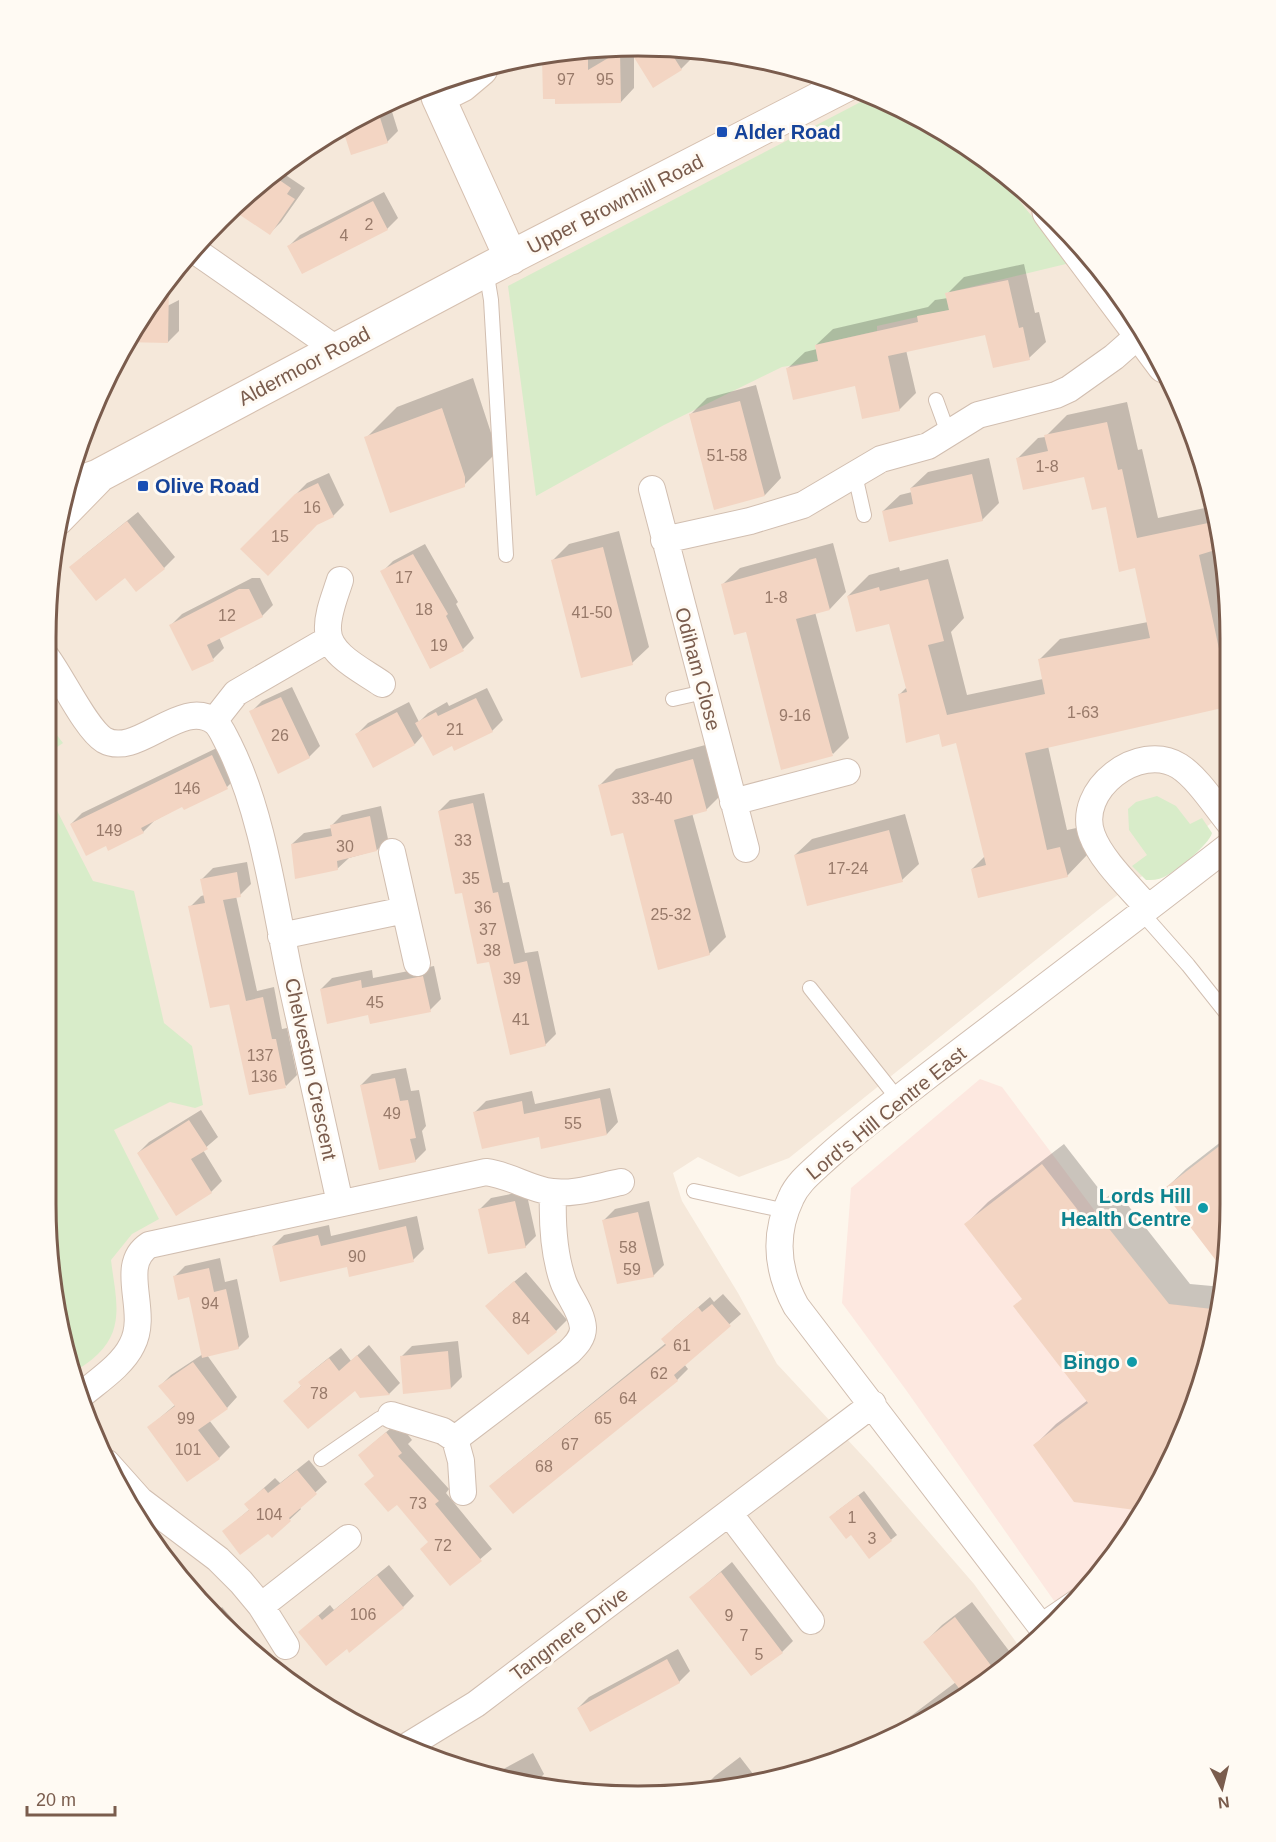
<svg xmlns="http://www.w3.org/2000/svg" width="1276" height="1842" font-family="Arial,sans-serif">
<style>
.residential{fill:#f5e8da}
.commercial{fill:#fde8e0}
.green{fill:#d8ecc9}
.shadow{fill:#0003}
.building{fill:#f3d5c3}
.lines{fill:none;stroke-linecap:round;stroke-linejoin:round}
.lane-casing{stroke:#d1beb0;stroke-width:16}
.street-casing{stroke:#d1beb0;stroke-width:28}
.secondary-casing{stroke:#d6c0b0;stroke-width:35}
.lane{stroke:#fff;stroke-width:14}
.street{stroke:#fff;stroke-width:26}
.secondary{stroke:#fff;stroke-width:33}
.transit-dot{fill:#1a4fb4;stroke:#fffaf3;stroke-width:2}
.culture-dot{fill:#0f9aa8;stroke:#fffaf3;stroke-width:2}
.labels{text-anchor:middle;stroke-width:6;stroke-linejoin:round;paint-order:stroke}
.number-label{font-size:16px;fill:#987a6a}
.transit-label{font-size:20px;font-weight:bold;fill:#164399;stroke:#fffaf3;text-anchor:start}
.street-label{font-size:20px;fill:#7a5c4d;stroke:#fffaf3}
.culture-label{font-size:20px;font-weight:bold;fill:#0d838f;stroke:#fffaf3;text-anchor:end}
.rim{fill:none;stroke:#7a5c4d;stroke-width:3}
</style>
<rect width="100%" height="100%" fill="#fdf6ec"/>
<path class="residential" d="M 638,45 L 754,56 L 865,90 L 968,145 L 1058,219 L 1170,375 L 1220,523 L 1231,638 L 1231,808 L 1098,910 L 789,1158 L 739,1177 L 698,1157 L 673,1173 L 682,1201 L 738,1293 L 777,1364 L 872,1466 L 974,1584 L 1024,1653 L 999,1675 L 901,1736 L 753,1786 L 676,1796 L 561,1792 L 411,1752 L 341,1717 L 247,1650 L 145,1533 L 90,1431 L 65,1358 L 45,1204 L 45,638 L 56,523 L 77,447 L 124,342 L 219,218 L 309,145 L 411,90 L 523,56 Z"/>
<path class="commercial" d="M 980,1079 L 1002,1087 L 1095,1211 L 1168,1304 L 1221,1310 L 1220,1320 L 1186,1431 L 1131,1534 L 1064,1615 L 906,1390 L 842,1303 L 851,1188 Z"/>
<path class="green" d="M 874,95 L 968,145 L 987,161 L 1070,263 L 946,293 L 949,310 L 877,326 L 877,331 L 815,345 L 818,361 L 782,367 L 664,425 L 536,496 L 508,286 Z
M 45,720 L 63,743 L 45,755 Z
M 45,782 L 49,795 L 93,881 L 134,891 L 164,1023 L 192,1046 L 203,1105 L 195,1108 L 170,1102 L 114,1130 L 159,1219 L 132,1234 L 111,1260 C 115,1295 126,1327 98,1354 C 90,1362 80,1368 71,1374 L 65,1358 L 45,1204 Z
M 1157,796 L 1176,806 L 1190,824 L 1202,818 L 1212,833 C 1209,845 1176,871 1164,877 C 1158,880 1152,880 1146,880 L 1132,866 L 1147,855 L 1129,830 L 1128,809 L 1136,802 Z"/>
<path class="shadow" d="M 638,45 L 690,50 L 687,52 L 692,58 L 681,69 L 634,54 L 634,88 L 621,102 L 544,59 L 549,54 Z
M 389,102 L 398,131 L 387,142 L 344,129 L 334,133 Z
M 278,170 L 305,188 L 281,222 L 270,233 L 232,208 Z
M 384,192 L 398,218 L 387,229 L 289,246 L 300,235 Z
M 1024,264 L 1035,313 L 1039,312 L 1046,342 L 1029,358 L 987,333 L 906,350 L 916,393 L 899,410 L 856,384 L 788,368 L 805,352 L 817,349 L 816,345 L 833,329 L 928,307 L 935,300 L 948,298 L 947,294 L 964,277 Z
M 179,300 L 179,331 L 168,342 L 125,341 L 142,319 Z
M 121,348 L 127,358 L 111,372 Z
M 473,378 L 495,445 L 495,454 L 464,485 L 366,438 L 397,407 Z
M 756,385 L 781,478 L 765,495 L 715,509 L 690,415 L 707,398 Z
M 1127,402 L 1138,450 L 1142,449 L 1158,518 L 1214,506 L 1220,523 L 1231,638 L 1231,704 L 1048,746 L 1067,830 L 1081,827 L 1087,855 L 1067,876 L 972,869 L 985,856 L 957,741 L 941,732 L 899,695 L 907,687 L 890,622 L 848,596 L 869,575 L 899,567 L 900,571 L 948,559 L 964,618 L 951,632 L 967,695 L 1043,679 L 1039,660 L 1060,639 L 1148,622 L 1137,567 L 1108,505 L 1085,475 L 1017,459 L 1038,438 L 1045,437 L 1067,415 Z
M 989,458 L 999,503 L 982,520 L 883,511 L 900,495 L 912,492 L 911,488 L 928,472 Z
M 329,473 L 344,505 L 333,516 L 242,549 L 307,483 Z
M 138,512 L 175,557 L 164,568 L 82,557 Z
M 619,531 L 649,647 L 632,663 L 553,560 L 569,544 Z
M 833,543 L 846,592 L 830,609 L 815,612 L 849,738 L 833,754 L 747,630 L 723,584 L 740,568 Z
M 425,544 L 458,602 L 456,604 L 474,638 L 463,649 L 430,667 L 382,572 L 393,561 Z
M 252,578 L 260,578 L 273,605 L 262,616 L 219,637 L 224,648 L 213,659 L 171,625 L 182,614 Z
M 292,687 L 320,746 L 309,757 L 251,712 L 262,701 Z
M 487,688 L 503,720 L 492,731 L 453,744 L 423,735 L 415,744 L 357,734 L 368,723 L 409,702 L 419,722 L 428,713 L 447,702 L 449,706 Z
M 709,744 L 723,793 L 706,810 L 692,813 L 726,937 L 709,954 L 624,831 L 599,786 L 616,769 Z
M 223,745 L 238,776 L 227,787 L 183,805 L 154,821 L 143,832 L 71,824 L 82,813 Z
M 484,793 L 503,883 L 509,882 L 525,953 L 538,951 L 556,1034 L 545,1045 L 490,960 L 463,891 L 439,811 L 450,800 Z
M 381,806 L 388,839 L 377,850 L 349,858 L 337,869 L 292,844 L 304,833 L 332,828 L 331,826 L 342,815 Z
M 905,814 L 919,864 L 902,880 L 795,855 L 812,839 Z
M 247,862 L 251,884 L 240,895 L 236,896 L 257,991 L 274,987 L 282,1029 L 287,1028 L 297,1075 L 286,1086 L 231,1005 L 190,907 L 201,896 L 205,895 L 202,879 L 213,868 Z
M 434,966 L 441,999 L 430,1010 L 369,1013 L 321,989 L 332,978 L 372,970 L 373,978 Z
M 406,1068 L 411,1091 L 419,1090 L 426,1126 L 422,1131 L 426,1150 L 415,1161 L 361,1085 L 372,1074 Z
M 610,1088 L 618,1122 L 607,1134 L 540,1135 L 475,1112 L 486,1101 L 532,1091 L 535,1104 Z
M 201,1110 L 218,1137 L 203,1150 L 222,1181 L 211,1192 L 138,1153 L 149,1142 Z
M 1231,1134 L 1231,1204 L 1225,1269 L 1164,1190 L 1186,1169 Z
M 1064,1144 L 1106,1198 L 1116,1190 L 1190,1284 L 1223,1287 L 1220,1320 L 1186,1431 L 1144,1510 L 1075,1501 L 1035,1445 L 1056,1424 L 1088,1400 L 1023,1298 L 966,1224 L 988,1202 Z
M 526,1191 L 536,1236 L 525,1247 L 480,1209 L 491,1198 Z
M 649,1201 L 664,1265 L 653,1276 L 604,1220 L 615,1209 Z
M 417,1216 L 424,1249 L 413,1260 L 348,1265 L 273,1246 L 284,1235 L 329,1225 L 331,1236 Z
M 220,1258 L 225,1282 L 237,1279 L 249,1337 L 238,1348 L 207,1355 L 237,1397 L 227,1408 L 209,1420 L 230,1447 L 219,1458 L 149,1427 L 175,1405 L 160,1386 L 171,1375 L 203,1354 L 191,1295 L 174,1277 L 185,1266 Z
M 526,1272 L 567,1320 L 556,1331 L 498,1295 Z
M 723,1294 L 741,1314 L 684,1364 L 688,1369 L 677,1380 L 491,1486 L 502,1476 L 666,1343 L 674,1328 L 710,1297 L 714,1302 Z
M 458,1341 L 462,1377 L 451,1388 L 401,1357 L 412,1346 Z
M 369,1345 L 400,1383 L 389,1394 L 361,1397 L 355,1389 L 285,1401 L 302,1385 L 300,1382 L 311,1372 L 341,1348 L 351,1361 Z
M 398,1422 L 412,1440 L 408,1444 L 449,1489 L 446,1493 L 492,1549 L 451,1584 L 430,1541 L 375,1475 L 371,1445 Z
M 309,1460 L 327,1482 L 299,1507 L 301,1509 L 272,1536 L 268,1531 L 224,1531 L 250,1509 L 246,1505 L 257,1494 L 275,1478 L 280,1483 Z
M 864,1491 L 897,1535 L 869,1557 L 836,1512 Z
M 166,1558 L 183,1571 L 180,1574 Z
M 732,1562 L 793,1641 L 782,1652 L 751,1674 L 691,1597 Z
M 389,1565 L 414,1596 L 403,1607 L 347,1647 L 300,1632 L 330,1605 L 334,1610 Z
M 972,1602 L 1016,1660 L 999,1675 L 901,1736 L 871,1746 L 956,1682 L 925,1642 L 942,1625 Z
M 222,1607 L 283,1676 L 247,1650 L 216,1614 Z
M 678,1649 L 690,1671 L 679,1682 L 578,1708 L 589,1697 Z
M 533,1753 L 544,1774 L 534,1785 L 494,1774 Z
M 740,1757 L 760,1783 L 698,1793 L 715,1776 Z"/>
<path class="building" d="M 639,45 L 668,48 L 682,70 L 653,88 L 627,46 Z
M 588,50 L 588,70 L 620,51 L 621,103 L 555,104 L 555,99 L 543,99 L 542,58 L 558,58 L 558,53 Z
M 377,108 L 388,143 L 351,155 L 342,127 Z
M 272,175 L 291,188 L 287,194 L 295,199 L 270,235 L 231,209 Z
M 373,201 L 388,230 L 302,274 L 287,246 Z
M 1008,280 L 1019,328 L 1023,327 L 1030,360 L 993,368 L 985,335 L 888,356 L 900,411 L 862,419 L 855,386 L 793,400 L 786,368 L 818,361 L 815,345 L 918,322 L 917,316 L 949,310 L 945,293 Z
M 169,284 L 168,343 L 124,342 Z
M 740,401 L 765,496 L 714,510 L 689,414 Z
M 442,408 L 465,477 L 465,487 L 390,513 L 364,437 Z
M 1107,422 L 1118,470 L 1122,469 L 1137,538 L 1208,523 L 1212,551 L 1199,555 L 1225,677 L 1231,676 L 1231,706 L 1025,753 L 1047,850 L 1060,847 L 1068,877 L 978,898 L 971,869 L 986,865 L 956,743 L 942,747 L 939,734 L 906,743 L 898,694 L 907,692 L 889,624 L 856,632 L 847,596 L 879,587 L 880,591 L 928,579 L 944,641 L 928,645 L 947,715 L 1045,694 L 1038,659 L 1150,638 L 1135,568 L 1119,572 L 1106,507 L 1092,510 L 1084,477 L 1023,490 L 1016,458 L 1048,451 L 1044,435 Z
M 972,474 L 983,521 L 889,542 L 882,511 L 913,504 L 910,488 Z
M 318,483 L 334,517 L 317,525 L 268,576 L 240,549 L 295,494 Z
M 127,521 L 165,569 L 136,592 L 125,578 L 96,601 L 69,567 Z
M 603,547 L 633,665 L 581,678 L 551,560 Z
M 413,554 L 448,614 L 446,616 L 464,651 L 430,669 L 380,571 Z
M 816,558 L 830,610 L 796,619 L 833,756 L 781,770 L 746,632 L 734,635 L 721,584 Z
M 239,589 L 249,589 L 263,617 L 207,645 L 214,661 L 192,671 L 169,625 Z
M 281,697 L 310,758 L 278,774 L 249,711 Z
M 476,698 L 493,732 L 454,751 L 452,746 L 433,756 L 415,723 L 436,712 L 438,716 Z
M 397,712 L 415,745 L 373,768 L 355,734 Z
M 212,755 L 228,789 L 184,810 L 182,807 L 141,828 L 144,833 L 108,851 L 106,846 L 86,856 L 70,824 Z
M 693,759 L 707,811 L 674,820 L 710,955 L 658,970 L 623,833 L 611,836 L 598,785 Z
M 473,803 L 493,893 L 498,892 L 514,964 L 527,961 L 546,1046 L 510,1055 L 489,962 L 477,964 L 462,893 L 455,894 L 438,811 Z
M 370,816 L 377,851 L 337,861 L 338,870 L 295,879 L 291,844 L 332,836 L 330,825 Z
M 889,830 L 903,882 L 807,906 L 794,855 Z
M 237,872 L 241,897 L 223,900 L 246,1001 L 263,997 L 272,1039 L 276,1039 L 286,1088 L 249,1095 L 229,1004 L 242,1002 L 210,1008 L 188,906 L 205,903 L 200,879 Z
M 423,976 L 431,1012 L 370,1024 L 368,1015 L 327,1024 L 320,989 L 361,980 L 362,988 Z
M 395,1078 L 400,1101 L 408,1100 L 416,1138 L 410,1139 L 416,1162 L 379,1170 L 360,1085 Z
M 600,1098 L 607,1135 L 541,1149 L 539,1137 L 482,1149 L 473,1112 L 522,1101 L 524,1114 Z
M 189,1120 L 208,1149 L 191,1159 L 212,1193 L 176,1216 L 137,1153 Z
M 1231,1137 L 1231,1204 L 1224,1271 L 1162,1190 Z
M 1042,1164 L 1084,1218 L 1095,1211 L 1169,1304 L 1221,1310 L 1220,1320 L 1186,1431 L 1143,1511 L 1074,1502 L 1033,1445 L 1088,1403 L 1013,1306 L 1022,1299 L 964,1224 Z
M 515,1201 L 526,1248 L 488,1254 L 478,1209 Z
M 638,1212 L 654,1277 L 617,1284 L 602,1220 Z
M 406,1226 L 414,1262 L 349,1277 L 347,1267 L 280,1282 L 272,1246 L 318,1235 L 321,1246 Z
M 209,1268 L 214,1292 L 226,1289 L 239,1349 L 202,1358 L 189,1297 L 178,1300 L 173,1276 Z
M 514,1281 L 557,1332 L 528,1355 L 485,1306 Z
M 712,1304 L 731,1326 L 674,1375 L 678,1381 L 513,1514 L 489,1486 L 666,1345 L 661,1339 L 698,1307 L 702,1312 Z
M 448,1351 L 451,1389 L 403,1394 L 400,1356 Z
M 357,1355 L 390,1395 L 360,1398 L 355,1391 L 308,1429 L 283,1401 L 301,1386 L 298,1382 L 329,1358 L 339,1371 Z
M 193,1362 L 228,1409 L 198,1430 L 220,1459 L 187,1482 L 147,1427 L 175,1406 L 158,1386 Z
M 386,1432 L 402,1453 L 398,1456 L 439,1501 L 435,1504 L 482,1561 L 450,1586 L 420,1549 L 428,1542 L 397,1505 L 388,1512 L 364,1484 L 374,1476 L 358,1455 Z
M 297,1470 L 317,1494 L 289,1518 L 291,1521 L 272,1538 L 268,1534 L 240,1555 L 222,1531 L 249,1510 L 244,1504 L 264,1488 L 268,1493 Z
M 858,1495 L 892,1541 L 869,1559 L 851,1535 L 846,1539 L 829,1517 Z
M 721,1572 L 783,1653 L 751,1676 L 689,1597 Z
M 377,1575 L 404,1608 L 349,1653 L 347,1649 L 326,1666 L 298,1632 L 318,1615 L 322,1620 Z
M 955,1617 L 998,1675 L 965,1696 L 923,1642 Z
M 667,1659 L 680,1683 L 590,1732 L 577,1708 Z"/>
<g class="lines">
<defs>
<path id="lane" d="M 486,270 L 491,300 L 506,555
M 936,400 L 948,433
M 855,475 L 864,515
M 673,699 L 704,692
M 1142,913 L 1188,965 L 1231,1019
M 810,988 L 898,1099
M 694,1191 L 786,1211
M 321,1459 L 379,1419 L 391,1415
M 1038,1622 L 1085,1590"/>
<path id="street" d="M 194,250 L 336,349
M 652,489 L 746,849
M 664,540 L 750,521 L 803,505 L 881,459 L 928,446 L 978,415 L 1056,395 L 1069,389 L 1114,357 L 1139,335
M 340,580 C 335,596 327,614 328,630 C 328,655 364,671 382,684
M 45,655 C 61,675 85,728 104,740 C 137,759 182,696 215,722 C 221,727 225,738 229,745 C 262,811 274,900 289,972 C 306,1049 323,1126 340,1203
M 214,721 L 236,693 L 329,639
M 733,802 L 847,772
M 392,852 L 417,963
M 1148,908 C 1130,887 1101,860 1092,835 C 1075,790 1139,741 1179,766 C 1198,778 1216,807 1231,825
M 281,936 L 405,910
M 79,1397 C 96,1382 122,1366 132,1345 C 150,1311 117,1266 149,1245 L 486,1172 C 510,1175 529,1189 552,1192 C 574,1195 600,1186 621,1182
M 391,1415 L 443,1431 L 455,1439 L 461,1461 L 463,1492
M 455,1439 L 569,1352 C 576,1345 583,1338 583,1328 C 582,1311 568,1296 563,1281 C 553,1252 552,1222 553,1193
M 107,1463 L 140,1500 L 218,1559 L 241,1582 L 261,1606 L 286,1646
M 729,1513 L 811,1621
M 261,1606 L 348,1538
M 1046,1633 L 796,1306 C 777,1271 773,1235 791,1198 C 797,1184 809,1174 820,1164 C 854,1132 892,1104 929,1075 C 1030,998 1131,922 1231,844
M 404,1748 L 476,1704 L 873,1404"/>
<path id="secondary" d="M 481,69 L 462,85 L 438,97 L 511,258
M 1049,212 L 1164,366
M 66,487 L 98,476 L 486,270 L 846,85
M 57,519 L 97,478"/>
</defs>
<use href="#lane" class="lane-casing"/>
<use href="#street" class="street-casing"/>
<use href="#secondary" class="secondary-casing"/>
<use href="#lane" class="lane"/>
<use href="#street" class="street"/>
<use href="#secondary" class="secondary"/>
</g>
<g class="transit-dot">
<rect x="716" y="126" width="12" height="12" rx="3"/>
<rect x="137" y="480" width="12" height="12" rx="3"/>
</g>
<g class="culture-dot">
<circle cx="1203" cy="1208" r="6"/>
<circle cx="1132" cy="1362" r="6"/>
</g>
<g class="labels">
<g class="number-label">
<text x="566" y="85">97</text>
<text x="605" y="85">95</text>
<text x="369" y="230">2</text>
<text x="344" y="241">4</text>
<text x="727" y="461">51-58</text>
<text x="1047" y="472">1-8</text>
<text x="312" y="513">16</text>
<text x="280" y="542">15</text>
<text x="404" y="583">17</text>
<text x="776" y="603">1-8</text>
<text x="424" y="615">18</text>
<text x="592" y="618">41-50</text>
<text x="227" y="621">12</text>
<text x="439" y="651">19</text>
<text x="1083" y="718">1-63</text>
<text x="795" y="721">9-16</text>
<text x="455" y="735">21</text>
<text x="280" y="741">26</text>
<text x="187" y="794">146</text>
<text x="652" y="804">33-40</text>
<text x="109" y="836">149</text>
<text x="463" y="846">33</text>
<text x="345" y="852">30</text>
<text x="848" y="874">17-24</text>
<text x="471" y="884">35</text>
<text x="483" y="913">36</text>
<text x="671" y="920">25-32</text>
<text x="488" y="935">37</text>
<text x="492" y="956">38</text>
<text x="512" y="984">39</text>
<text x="375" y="1008">45</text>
<text x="521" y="1025">41</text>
<text x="260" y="1061">137</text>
<text x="264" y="1082">136</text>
<text x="392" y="1119">49</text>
<text x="573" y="1129">55</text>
<text x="628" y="1253">58</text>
<text x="357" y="1262">90</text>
<text x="632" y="1275">59</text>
<text x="210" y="1309">94</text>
<text x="521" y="1324">84</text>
<text x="682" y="1351">61</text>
<text x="659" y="1379">62</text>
<text x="319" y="1399">78</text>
<text x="628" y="1404">64</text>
<text x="186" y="1424">99</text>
<text x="603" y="1424">65</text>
<text x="570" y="1450">67</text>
<text x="188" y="1455">101</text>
<text x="544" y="1472">68</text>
<text x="418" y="1509">73</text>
<text x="269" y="1520">104</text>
<text x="852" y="1523">1</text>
<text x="872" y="1544">3</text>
<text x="443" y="1551">72</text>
<text x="363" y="1620">106</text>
<text x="729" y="1621">9</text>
<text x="744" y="1641">7</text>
<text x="759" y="1660">5</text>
</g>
<g class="transit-label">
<text x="734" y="139">Alder Road</text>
<text x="155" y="493">Olive Road</text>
</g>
<g class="street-label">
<text transform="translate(615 204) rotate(-27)" y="7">Upper Brownhill Road</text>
<text transform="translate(304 366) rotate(-28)" y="7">Aldermoor Road</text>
<text transform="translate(698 669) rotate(75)" y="7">Odiham Close</text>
<text transform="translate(311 1069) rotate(78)" y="7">Chelveston Crescent</text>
<text transform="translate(886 1113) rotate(-39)" y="7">Lord's Hill Centre East</text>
<text transform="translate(569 1634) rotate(-37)" y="7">Tangmere Drive</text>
</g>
<g class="culture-label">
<text x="1191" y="1203">Lords Hill<tspan x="1191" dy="23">Health Centre</tspan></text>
<text x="1120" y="1369">Bingo</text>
</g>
</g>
<path d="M0 0H1276V1842H0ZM638 56H638A582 582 0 0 1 1220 638V1204A582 582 0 0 1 638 1786H638A582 582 0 0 1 56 1204V638A582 582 0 0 1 638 56Z" fill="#fffaf3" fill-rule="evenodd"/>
<path class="rim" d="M638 56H638A582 582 0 0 1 1220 638V1204A582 582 0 0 1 638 1786H638A582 582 0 0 1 56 1204V638A582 582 0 0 1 638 56Z"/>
<g transform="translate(1222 1788) rotate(173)" stroke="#fffaf3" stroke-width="4.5" paint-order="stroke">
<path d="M0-4.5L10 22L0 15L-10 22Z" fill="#7a5c4d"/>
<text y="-9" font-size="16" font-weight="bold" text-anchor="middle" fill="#7a5c4d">N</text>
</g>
<path d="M27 1806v9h88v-9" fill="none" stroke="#7a5c4d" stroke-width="3"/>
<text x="36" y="1806" font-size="18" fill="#7a5c4d" stroke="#fffaf3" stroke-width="4.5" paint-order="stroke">20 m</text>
</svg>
